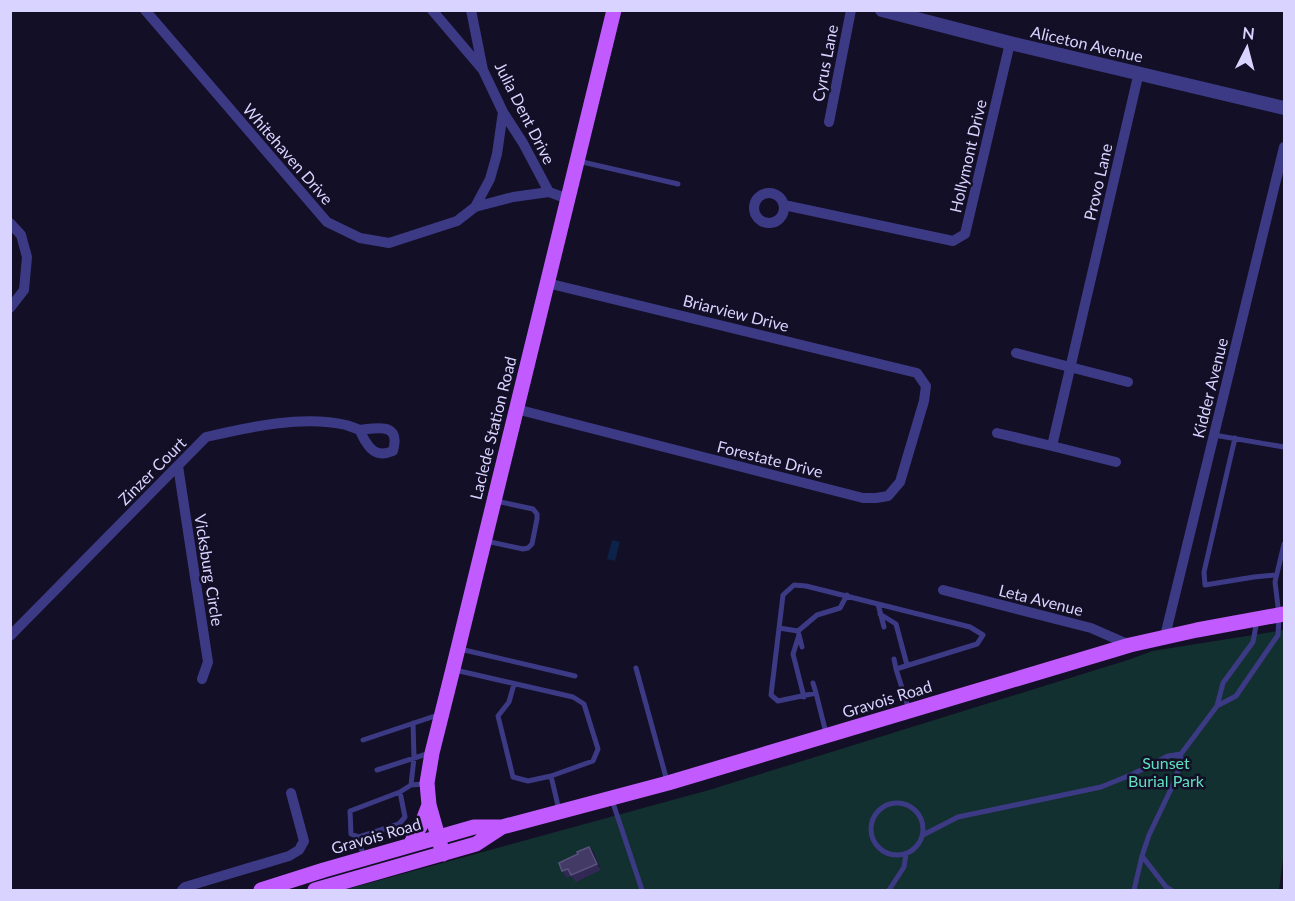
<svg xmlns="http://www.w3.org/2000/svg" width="1295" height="901" font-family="Lato,sans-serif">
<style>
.green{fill:#12302f}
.water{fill:#0c2248}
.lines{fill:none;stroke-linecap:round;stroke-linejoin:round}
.service{stroke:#3d3a85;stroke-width:5}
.minor{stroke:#3d3a85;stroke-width:10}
.tertiary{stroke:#3d3a85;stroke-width:14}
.primary{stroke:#c25bff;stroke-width:15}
.wall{fill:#312854}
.shaded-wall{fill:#1d163a}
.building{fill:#433a66;stroke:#5a527e;stroke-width:1.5}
.labels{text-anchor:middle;stroke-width:5;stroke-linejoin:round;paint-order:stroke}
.street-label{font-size:16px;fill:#d9d4ff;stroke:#130f26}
.park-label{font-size:16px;fill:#5fe0c0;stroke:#130f26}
</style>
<rect width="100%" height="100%" fill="#130f26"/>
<path class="green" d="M 1284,630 L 1284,851 L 1279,890 L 344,890 L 709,790 L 1131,659 L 1152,651 Z"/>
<path class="water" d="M 612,540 L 620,542 L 615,561 L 607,559 Z"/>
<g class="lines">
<path class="service" d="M 578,161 L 678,184
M 1214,435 L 1284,447
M 1235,438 L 1204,572 L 1205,585 L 1254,577 L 1276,575
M 486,541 L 523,549 L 528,548 L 532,544 L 537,519 L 537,514 L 533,509 L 496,501
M 878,604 L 884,627
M 880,614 L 896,624 L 907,665
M 1257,620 L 1253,642 L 1223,683 L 1217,706 L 1236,696 L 1278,635 L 1279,615 L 1275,582 L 1284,544
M 779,628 L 798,631 L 802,647
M 798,631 L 817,615 L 840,608 L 847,595
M 799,635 L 793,654 L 804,697
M 460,649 L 575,676
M 894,659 L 896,669
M 636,668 L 667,781
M 455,670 L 573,697 L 584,704 L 598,749 L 593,761 L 551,776 L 528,781 L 513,777 L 498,716 L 509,702 L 514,684
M 813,683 L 816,693
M 826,733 L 816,693 L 778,701 L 771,695 L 783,595 L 794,585 L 806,586 L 970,627 L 983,635 L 977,644 L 896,669 L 909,710
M 363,740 L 438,715
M 377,770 L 430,753
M 551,776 L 559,810
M 411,785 L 414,758 L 413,723
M 400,792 L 405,817 L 399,824 L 359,837 L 351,834 L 350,811 L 400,792 L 411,785 L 424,784
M 612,800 L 642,890
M871 829a26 26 0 1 1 52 0a26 26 0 1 1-52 0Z
M 923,835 L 958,817 L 1101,787 L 1133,774 L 1168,756 L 1181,754
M 359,837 L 363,856
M 1142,856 L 1166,887 L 1171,890
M 889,890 L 904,867 L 906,854
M 1134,890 L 1142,856 L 1149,835 L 1172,787 L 1178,771 L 1181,754 L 1217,706"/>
<path class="minor" d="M 145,10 L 327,222 L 360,238 L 389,243 L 457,221 L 475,207 L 513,197 L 549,192 L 568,199
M 432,10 L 483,70
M 471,10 L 483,70 L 503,112 L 523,143 L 549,192
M 829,122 L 851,10
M754 208a15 15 0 1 1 30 0a15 15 0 1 1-30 0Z
M 784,205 L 953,241 L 965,234 L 1010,43
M 475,207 L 490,179 L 497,154 L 503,112
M 10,223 L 21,235 L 27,257 L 24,290 L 10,308
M 1016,353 L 1128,382
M 516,409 L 863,498 L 876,498 L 888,496 L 900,482 L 924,401 L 926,386 L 917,373 L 547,283
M 997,433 L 1052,446 L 1139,72
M 1052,446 L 1116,462
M 178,466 L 208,662 L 202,679
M 943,590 L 1091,628 L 1130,645
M 10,636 L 206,437 C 249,427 303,415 346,425 C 349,426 356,428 359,430 C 362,433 363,439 366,442 C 373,454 381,456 393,451 C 401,422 378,428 359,430
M 1165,636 L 1284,147
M 182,890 L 185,887 L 289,856 L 299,850 L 304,841 L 291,793"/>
<path class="tertiary" d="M 882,10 L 1010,43 L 1284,108"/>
<path class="primary" d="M 410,845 L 422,823 L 429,805
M 443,854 L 429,805 L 427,783 L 432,753 L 453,669 L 614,10
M 261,890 L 324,870 L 474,827 L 502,827 L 668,783 L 1130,645 L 1197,630 L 1284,614
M 315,890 L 476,844 L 502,827"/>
</g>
<path class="wall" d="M 594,853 L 601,870 L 576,882 L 571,876 L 567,878 L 562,871 Z"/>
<path class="shaded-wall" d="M 589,847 L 594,853 L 601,870 L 597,864 Z"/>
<path class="building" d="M 589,847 L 597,864 L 571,875 L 568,869 L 562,871 L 559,863 L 578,854 L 577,852 Z"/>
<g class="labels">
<g class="street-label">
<text transform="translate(1087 44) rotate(13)" y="6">Aliceton Avenue</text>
<text transform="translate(825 63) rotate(-79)" y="6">Cyrus Lane</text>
<text transform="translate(525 113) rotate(63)" y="6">Julia Dent Drive</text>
<text transform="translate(288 154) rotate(49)" y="6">Whitehaven Drive</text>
<text transform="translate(968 156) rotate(-77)" y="6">Hollymont Drive</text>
<text transform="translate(1098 182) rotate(-77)" y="6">Provo Lane</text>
<text transform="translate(736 313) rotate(14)" y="6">Briarview Drive</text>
<text transform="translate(1210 388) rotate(-76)" y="6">Kidder Avenue</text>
<text transform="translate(493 428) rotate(-76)" y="6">Laclede Station Road</text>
<text transform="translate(770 459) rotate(14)" y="6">Forestate Drive</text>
<text transform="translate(152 471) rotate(-45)" y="6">Zinzer Court</text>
<text transform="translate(209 570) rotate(81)" y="6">Vicksburg Circle</text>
<text transform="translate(1041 600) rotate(14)" y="6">Leta Avenue</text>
<text transform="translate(887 699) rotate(-17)" y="6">Gravois Road</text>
<text transform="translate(376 836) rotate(-16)" y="6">Gravois Road</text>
</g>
<g class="park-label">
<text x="1166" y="769">Sunset<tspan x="1166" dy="18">Burial Park</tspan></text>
</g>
</g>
<rect width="1295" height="901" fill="none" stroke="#d9d4ff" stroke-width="24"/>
<g transform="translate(1247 48) rotate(6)" stroke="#130f26" stroke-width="4.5" paint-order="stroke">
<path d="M0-4.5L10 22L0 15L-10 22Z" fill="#d9d4ff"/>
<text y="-9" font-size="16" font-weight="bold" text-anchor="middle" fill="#d9d4ff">N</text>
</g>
</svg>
